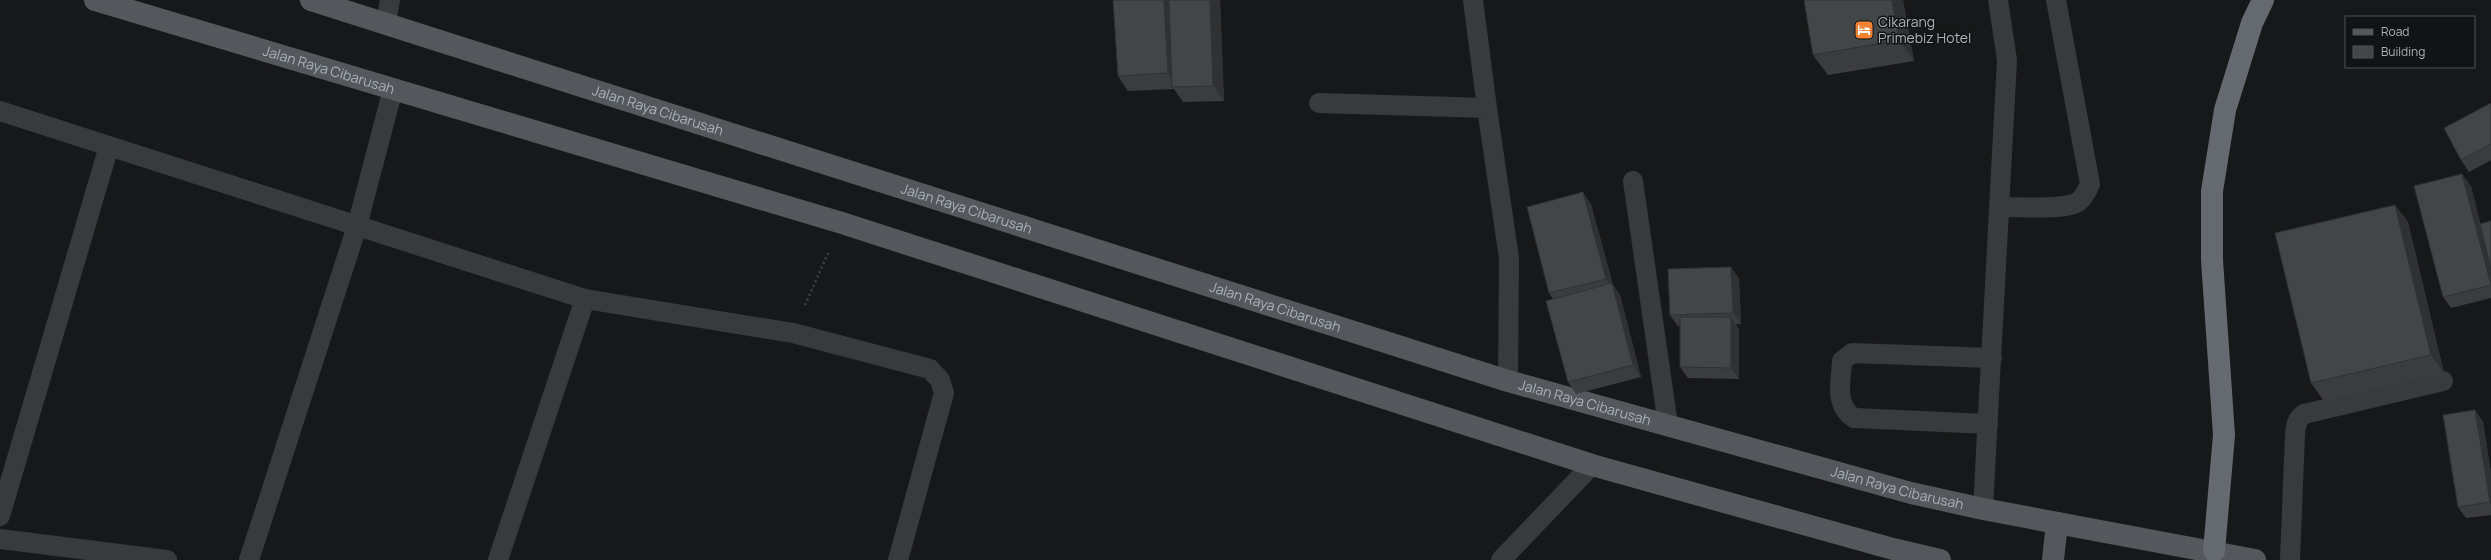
<svg xmlns="http://www.w3.org/2000/svg" width="2491" height="560" font-family="Manrope,sans-serif">
<style>
.lines{fill:none;stroke-linecap:round;stroke-linejoin:round}
.path{stroke:#3e4245;stroke-width:2.5;stroke-dasharray:2 3;stroke-linecap:butt}
.lane{stroke:#383b3e;stroke-width:20}
.primary{stroke:#54585d;stroke-width:22}
.highway{stroke:#646a6f;stroke-width:22}
.wall{fill:#3a3c3f}
.shaded-wall{fill:#2f3133}
.building{fill:#434649;stroke:#2f3133}
.labels{text-anchor:middle;stroke-width:3;stroke-linejoin:round;paint-order:stroke}
.poi-label{font-size:14px;fill:#a9b2b9;stroke:#121314;text-anchor:start}
.street-label{font-size:14px;fill:#a9b2b9;stroke:#121314}
</style>
<rect width="100%" height="100%" fill="#171819"/>
<g class="lines">
<path class="path" d="M 805,305 L 829,251"/>
<path class="lane" d="M 1473,0 L 1487,108
M 386,24 L 390,0
M 1319,103 L 1487,108 L 1509,258 L 1508,381
M 0,111 L 585,299 L 793,333 L 930,369 L 940,380 L 944,393 L 898,560
M 1633,181 L 1668,425
M 2000,207 C 2018,206 2064,211 2078,202 C 2084,197 2087,191 2090,184 L 2056,0
M 1988,424 L 1854,418 C 1834,405 1841,382 1842,361 L 1852,353 L 1992,358
M 1983,509 L 2007,60 L 1998,0
M 0,516 L 109,146
M 0,539 L 167,560
M 249,560 L 357,226 L 393,89
M 498,560 L 585,299
M 1501,560 L 1592,465
M 2290,560 L 2295,435 C 2296,425 2296,420 2304,414 L 2443,381"/>
<g class="primary">
<path id="s1" d="M 95,0 L 842,223 L 1592,465 L 1893,549 L 1940,560"/>
<path id="s2" d="M 311,0 L 1508,381 L 1911,493 L 1983,509 L 2255,560"/>
<path d="M 2053,560 L 2057,523"/>
</g>
<path class="highway" d="M 2214,551 L 2224,435 L 2212,260 L 2212,191 L 2225,110 L 2252,23 L 2263,0"/>
</g>
<path class="wall" d="M 1220,0 L 1224,101 L 1183,102 L 1174,89 L 1128,91 L 1118,76 Z
M 1804,0 L 1903,0 L 1914,61 L 1828,75 L 1813,55 Z
M 2491,103 L 2491,160 L 2469,172 L 2461,160 Z
M 2471,186 L 2480,224 L 2491,221 L 2491,298 L 2451,308 L 2443,297 Z
M 1591,204 L 1613,285 L 1620,295 L 1641,377 L 1576,394 L 1568,382 L 1553,299 L 1549,293 Z
M 2395,205 L 2408,222 L 2444,373 L 2324,401 L 2311,383 Z
M 1739,278 L 1741,324 L 1736,324 L 1739,329 L 1739,379 L 1688,378 L 1680,367 L 1680,326 L 1678,326 L 1670,315 Z
M 2475,410 L 2483,422 L 2491,473 L 2491,515 L 2466,518 L 2458,507 Z"/>
<path class="shaded-wall" d="M 1164,0 L 1174,0 L 1178,87 L 1168,73 Z
M 1210,0 L 1220,0 L 1224,101 L 1213,86 Z
M 1892,0 L 1903,0 L 1914,61 L 1899,40 Z
M 2462,174 L 2471,186 L 2491,265 L 2491,285 Z
M 1583,192 L 1591,204 L 1613,285 L 1620,295 L 1641,377 L 1633,365 L 1613,289 L 1606,279 Z
M 2395,205 L 2408,222 L 2444,373 L 2431,355 Z
M 1731,267 L 1739,278 L 1741,324 L 1733,313 Z
M 1731,317 L 1739,329 L 1739,379 L 1731,368 Z
M 2475,410 L 2483,422 L 2491,473 L 2491,504 L 2490,502 Z"/>
<path class="building" d="M 1113,0 L 1164,0 L 1168,73 L 1118,76 Z
M 1169,0 L 1210,0 L 1213,86 L 1172,87 Z
M 1804,0 L 1892,0 L 1899,40 L 1813,55 Z
M 2491,103 L 2491,144 L 2461,160 L 2444,128 Z
M 2462,174 L 2491,285 L 2443,297 L 2414,186 Z
M 1583,192 L 1606,279 L 1549,293 L 1527,207 Z
M 2395,205 L 2431,355 L 2311,383 L 2275,233 Z
M 2491,221 L 2491,269 L 2480,224 Z
M 1731,267 L 1733,313 L 1670,315 L 1668,269 Z
M 1612,283 L 1633,365 L 1568,382 L 1546,301 Z
M 1680,317 L 1731,317 L 1731,368 L 1680,367 Z
M 2475,410 L 2490,502 L 2458,507 L 2443,415 Z"/>
<defs>
<symbol id="hotel-square" viewBox="-11 -11 22 22"><rect x="-9" y="-9" width="18" height="18" rx="4" fill="#f48335" stroke="#121314"/><path d="M-6-4.5h1.5V1H6V5H4.5V3h-9V5H-6ZM-4 0a1.8 1.8 0 1 1 3.6 0ZM.5 0V-2.5h3Q6-2.5 6 0Z" fill="#fff"/></symbol>
</defs>
<g fill-rule="evenodd">
<use href="#hotel-square" x="1853" y="19" width="22" height="22"/>
</g>
<g class="labels">
<g class="poi-label">
<text x="1878" y="27">Cikarang<tspan x="1878" dy="16">Primebiz Hotel</tspan></text>
</g>
<g class="street-label">
<text dy="5" stroke="none"><textPath href="#s1" startOffset="244">Jalan Raya Cibarusah</textPath></text>
<text dy="5" stroke="none"><textPath href="#s2" startOffset="364">Jalan Raya Cibarusah</textPath></text>
<text dy="5" stroke="none"><textPath href="#s2" startOffset="688">Jalan Raya Cibarusah</textPath></text>
<text dy="5" stroke="none"><textPath href="#s2" startOffset="1012">Jalan Raya Cibarusah</textPath></text>
<text dy="5" stroke="none"><textPath href="#s2" startOffset="1336">Jalan Raya Cibarusah</textPath></text>
<text dy="5" stroke="none"><textPath href="#s2" startOffset="1660">Jalan Raya Cibarusah</textPath></text>
</g>
</g>
<rect x="2345" y="16" width="130" height="52" fill="#121314" stroke="#4e5356"/>
<rect x="2353" y="29" width="20" height="6" fill="#54585d" stroke="#4e5356"/>
<text x="2381" y="36" font-size="12" fill="#a9b2b9">Road</text>
<rect x="2353" y="46" width="20" height="12" fill="#434649" stroke="#4e5356"/>
<text x="2381" y="56" font-size="12" fill="#a9b2b9">Building</text>
</svg>
